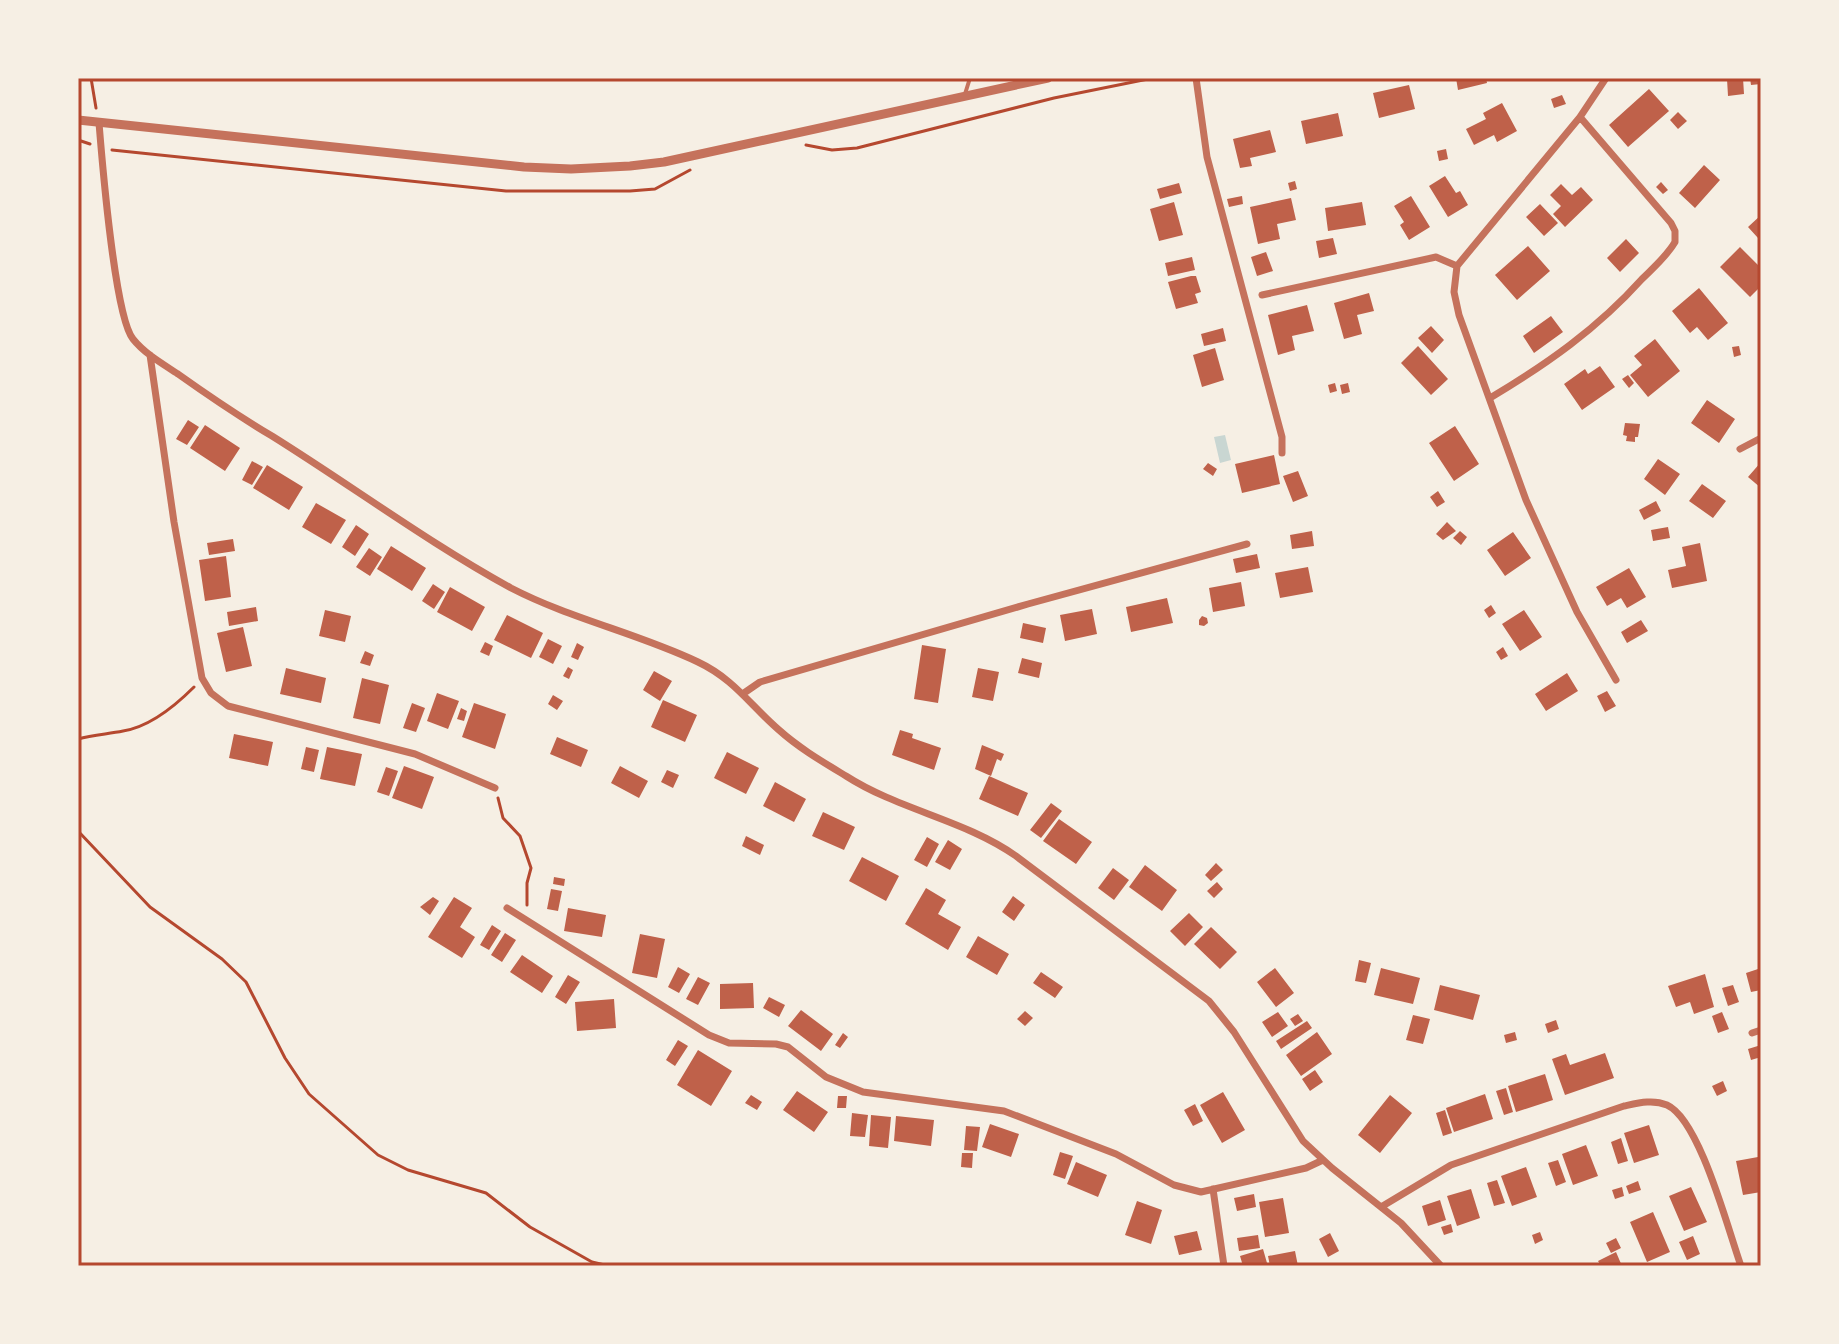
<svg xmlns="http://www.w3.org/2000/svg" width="1839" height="1344" font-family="'Varela Round',sans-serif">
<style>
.water{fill:#c9d6d2}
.building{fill:#bf614a}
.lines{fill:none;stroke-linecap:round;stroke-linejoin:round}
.path{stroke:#b5482f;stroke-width:3}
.service{stroke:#c5725c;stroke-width:4}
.minor{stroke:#c5725c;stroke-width:7}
.tertiary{stroke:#c5725c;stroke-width:9}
.neatline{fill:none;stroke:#b5482f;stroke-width:3}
</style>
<rect width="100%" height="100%" fill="#f6efe4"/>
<path class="water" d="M 1225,435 L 1231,460 L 1220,463 L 1214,437 Z"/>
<path class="building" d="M 1456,78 L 1486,78 L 1487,83 L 1458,90 Z
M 1743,78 L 1744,94 L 1728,96 L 1727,79 Z
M 1750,78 L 1761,78 L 1761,84 L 1751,85 Z
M 1409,85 L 1415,109 L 1379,118 L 1373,93 Z
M 1649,89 L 1669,111 L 1628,147 L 1609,125 Z
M 1562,95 L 1566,104 L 1554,108 L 1551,99 Z
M 1502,103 L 1517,131 L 1497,142 L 1494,135 L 1474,145 L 1466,129 L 1486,119 L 1483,113 Z
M 1678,112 L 1687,121 L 1678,129 L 1670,120 Z
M 1338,113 L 1343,136 L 1306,144 L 1301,121 Z
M 1270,130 L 1276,152 L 1250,158 L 1252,166 L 1240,168 L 1233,139 Z
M 1446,149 L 1448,159 L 1439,161 L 1437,151 Z
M 1704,165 L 1720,180 L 1695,208 L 1679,193 Z
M 1445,176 L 1456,193 L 1460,191 L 1468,205 L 1448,217 L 1429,186 Z
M 1295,181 L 1297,189 L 1290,191 L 1288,183 Z
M 1661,182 L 1668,190 L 1663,194 L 1656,187 Z
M 1179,183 L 1182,193 L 1160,199 L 1157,189 Z
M 1561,184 L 1572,195 L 1581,187 L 1593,200 L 1565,227 L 1553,214 L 1561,206 L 1550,195 Z
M 1242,196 L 1243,204 L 1229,207 L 1227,199 Z
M 1411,196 L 1430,227 L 1409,240 L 1400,225 L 1404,222 L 1394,206 Z
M 1291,198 L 1296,220 L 1277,224 L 1280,239 L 1258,244 L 1250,207 Z
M 1174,202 L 1183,235 L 1159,241 L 1150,209 Z
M 1362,202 L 1366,225 L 1328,231 L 1325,208 Z
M 1540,204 L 1558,223 L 1544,236 L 1526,217 Z
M 1761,215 L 1761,235 L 1758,238 L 1748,227 Z
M 1333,238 L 1337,254 L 1319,258 L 1316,241 Z
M 1626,239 L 1639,253 L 1620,272 L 1607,258 Z
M 1528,246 L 1550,271 L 1517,300 L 1495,275 Z
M 1740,247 L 1761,268 L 1761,286 L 1750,297 L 1720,267 Z
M 1266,252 L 1273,271 L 1257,276 L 1251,257 Z
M 1192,257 L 1195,270 L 1168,276 L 1165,263 Z
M 1191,276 L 1196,276 L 1201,292 L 1195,294 L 1198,303 L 1176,309 L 1168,282 Z
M 1699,288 L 1728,323 L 1708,340 L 1697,327 L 1690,333 L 1672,311 Z
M 1369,293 L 1374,311 L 1357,315 L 1362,334 L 1344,339 L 1334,303 Z
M 1307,305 L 1314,331 L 1292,336 L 1295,350 L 1278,355 L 1268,315 Z
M 1551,316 L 1563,332 L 1534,353 L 1523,336 Z
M 1431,326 L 1444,340 L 1432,353 L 1418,338 Z
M 1223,328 L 1226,341 L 1204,346 L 1201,334 Z
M 1655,339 L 1680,371 L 1648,397 L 1630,375 L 1642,365 L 1634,356 Z
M 1418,346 L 1448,379 L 1431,395 L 1401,363 Z
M 1739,346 L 1741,355 L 1734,357 L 1732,347 Z
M 1215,348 L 1224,380 L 1202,387 L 1193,355 Z
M 1600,366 L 1615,387 L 1582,410 L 1564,384 L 1585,369 L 1588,374 Z
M 1628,375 L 1634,383 L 1629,388 L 1622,379 Z
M 1335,383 L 1337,391 L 1330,393 L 1328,385 Z
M 1348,383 L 1350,392 L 1342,394 L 1340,385 Z
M 1707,400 L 1735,419 L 1719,443 L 1691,423 Z
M 188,420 L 199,427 L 187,445 L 176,439 Z
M 1625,423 L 1640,424 L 1638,437 L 1635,437 L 1635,442 L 1626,441 L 1627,436 L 1623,435 Z
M 205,425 L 240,448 L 225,471 L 190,448 Z
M 1455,426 L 1479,464 L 1454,481 L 1429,443 Z
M 1274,455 L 1280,484 L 1242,493 L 1235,464 Z
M 1658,459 L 1680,474 L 1665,495 L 1644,479 Z
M 252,461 L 263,467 L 252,485 L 242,480 Z
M 1761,462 L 1761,488 L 1748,477 Z
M 1208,463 L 1217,469 L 1213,476 L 1203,469 Z
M 267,465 L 303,487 L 289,510 L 253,488 Z
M 1298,471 L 1308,496 L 1293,502 L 1283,476 Z
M 1702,484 L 1726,501 L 1713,518 L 1689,501 Z
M 1438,491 L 1445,502 L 1437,507 L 1430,497 Z
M 1656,501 L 1661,511 L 1644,520 L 1639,510 Z
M 316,503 L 346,520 L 331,544 L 302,527 Z
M 1447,522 L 1456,531 L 1443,540 L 1436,534 Z
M 356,525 L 369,534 L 355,556 L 342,547 Z
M 1668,527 L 1670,538 L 1653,541 L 1651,530 Z
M 1312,531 L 1314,546 L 1292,549 L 1290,535 Z
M 1460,531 L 1467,537 L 1461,545 L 1453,538 Z
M 1513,532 L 1531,558 L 1505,576 L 1487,550 Z
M 233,539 L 235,551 L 209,555 L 207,543 Z
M 1700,543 L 1707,581 L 1672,588 L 1668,570 L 1686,566 L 1682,547 Z
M 391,546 L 426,568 L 412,591 L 377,569 Z
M 369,548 L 382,557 L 370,576 L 356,567 Z
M 1257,554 L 1260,568 L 1236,573 L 1233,559 Z
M 226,556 L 231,597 L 205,601 L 199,560 Z
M 1308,567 L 1313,592 L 1280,598 L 1275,573 Z
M 1629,568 L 1646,597 L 1627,608 L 1621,598 L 1607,606 L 1596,587 Z
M 1241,582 L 1245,606 L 1213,612 L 1209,588 Z
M 433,584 L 445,592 L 434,609 L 422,601 Z
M 450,587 L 485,607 L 472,631 L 437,612 Z
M 1167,598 L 1173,623 L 1131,632 L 1126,607 Z
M 1491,605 L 1496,613 L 1489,618 L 1484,610 Z
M 256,607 L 258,621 L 229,626 L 227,612 Z
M 1092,609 L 1097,634 L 1065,641 L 1060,615 Z
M 325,610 L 351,616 L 345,642 L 319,636 Z
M 1524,610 L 1542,637 L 1520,651 L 1502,624 Z
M 507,615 L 543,633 L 531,658 L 494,640 Z
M 1202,616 L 1207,618 L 1208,623 L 1204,626 L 1199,625 L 1199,620 Z
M 1641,620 L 1648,631 L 1627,643 L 1621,632 Z
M 1023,623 L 1046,628 L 1043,643 L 1020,638 Z
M 243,627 L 252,666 L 226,672 L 217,633 Z
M 548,639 L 562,646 L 553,664 L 539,657 Z
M 485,642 L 493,646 L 489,656 L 480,652 Z
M 577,643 L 584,647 L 578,660 L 571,657 Z
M 922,645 L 946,649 L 938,703 L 914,699 Z
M 1503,647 L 1508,656 L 1501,660 L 1496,652 Z
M 365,651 L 374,655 L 370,666 L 360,663 Z
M 1022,658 L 1042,663 L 1039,678 L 1018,673 Z
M 568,667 L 573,670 L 569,679 L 563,676 Z
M 286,668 L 326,678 L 321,703 L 280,694 Z
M 978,668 L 999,672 L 993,701 L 972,697 Z
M 654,671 L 672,681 L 660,701 L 643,690 Z
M 1567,673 L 1578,691 L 1546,711 L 1535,694 Z
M 362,678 L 389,685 L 380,724 L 353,718 Z
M 1607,691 L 1616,706 L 1605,712 L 1597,696 Z
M 437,693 L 459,701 L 448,729 L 427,721 Z
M 553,695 L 563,701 L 557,710 L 548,704 Z
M 663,700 L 697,715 L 685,742 L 651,727 Z
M 412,703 L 425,708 L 416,732 L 403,728 Z
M 474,703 L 506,714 L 495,749 L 462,737 Z
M 461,708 L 467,711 L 464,721 L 457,719 Z
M 900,730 L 913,734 L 912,738 L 941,748 L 934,770 L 892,755 Z
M 234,734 L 273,742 L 268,766 L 229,758 Z
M 557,737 L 588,750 L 581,767 L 550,754 Z
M 982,745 L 1004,754 L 1001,761 L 997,759 L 991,776 L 975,769 Z
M 306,747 L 319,750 L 314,772 L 301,769 Z
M 327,747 L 362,754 L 355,786 L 320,779 Z
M 727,752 L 759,768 L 746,794 L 714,778 Z
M 404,766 L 434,777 L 422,809 L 392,798 Z
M 620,766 L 648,781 L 639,798 L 611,783 Z
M 386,767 L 398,771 L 389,796 L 377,792 Z
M 667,770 L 679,775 L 673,788 L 661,782 Z
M 989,776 L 1028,793 L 1018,816 L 979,799 Z
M 775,782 L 806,799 L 794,822 L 763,806 Z
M 1051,803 L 1062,811 L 1041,838 L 1030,830 Z
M 823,812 L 855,827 L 844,850 L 812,836 Z
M 1059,819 L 1092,842 L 1076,864 L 1043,841 Z
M 746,836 L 764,845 L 760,855 L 742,846 Z
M 927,837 L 939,844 L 927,867 L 914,860 Z
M 948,840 L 962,849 L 950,870 L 935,862 Z
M 862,857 L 899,876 L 886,901 L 849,881 Z
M 1216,863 L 1223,870 L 1211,881 L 1205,875 Z
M 1145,865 L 1177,890 L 1162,911 L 1129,887 Z
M 1113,868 L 1129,880 L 1114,900 L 1098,888 Z
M 554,877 L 565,879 L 564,886 L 553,884 Z
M 1217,882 L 1223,889 L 1214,898 L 1207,891 Z
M 926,888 L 946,900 L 938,914 L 961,927 L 948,950 L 905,924 Z
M 551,889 L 562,891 L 558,911 L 547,909 Z
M 1013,896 L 1025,905 L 1014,921 L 1002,912 Z
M 433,897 L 439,901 L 430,915 L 420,907 Z
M 454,897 L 472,908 L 460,927 L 475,937 L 462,958 L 428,937 Z
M 568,908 L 606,915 L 602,937 L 564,931 Z
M 1189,913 L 1203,927 L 1185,946 L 1170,931 Z
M 492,925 L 501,931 L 489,950 L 480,945 Z
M 1211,927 L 1237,952 L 1220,969 L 1194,944 Z
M 505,933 L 516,940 L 502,962 L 491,955 Z
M 640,934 L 665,939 L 657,978 L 632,973 Z
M 978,936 L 1009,954 L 997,975 L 966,957 Z
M 522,955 L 553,976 L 542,993 L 510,972 Z
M 1359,960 L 1371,963 L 1366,983 L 1355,981 Z
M 678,967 L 690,974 L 679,993 L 668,987 Z
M 1275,968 L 1294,993 L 1276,1007 L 1257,982 Z
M 1381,968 L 1420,978 L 1413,1004 L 1374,995 Z
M 1761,968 L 1761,990 L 1751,992 L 1746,973 Z
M 1041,972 L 1063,987 L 1055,998 L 1033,983 Z
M 1705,974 L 1714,1007 L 1694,1014 L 1690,1002 L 1676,1007 L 1668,986 Z
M 568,975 L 580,982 L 566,1004 L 555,997 Z
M 698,977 L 710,983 L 698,1005 L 686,999 Z
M 753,983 L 754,1008 L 720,1009 L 720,984 Z
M 1440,985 L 1480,995 L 1473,1020 L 1434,1010 Z
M 1733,985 L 1739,1002 L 1728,1006 L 1722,988 Z
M 769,997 L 785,1005 L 779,1017 L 763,1008 Z
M 614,999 L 616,1028 L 577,1031 L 575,1002 Z
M 801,1010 L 833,1034 L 821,1051 L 788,1026 Z
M 1025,1011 L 1033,1018 L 1025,1026 L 1017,1019 Z
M 1278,1012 L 1288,1026 L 1272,1037 L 1262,1022 Z
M 1722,1012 L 1729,1029 L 1718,1033 L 1712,1016 Z
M 1298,1014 L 1303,1021 L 1295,1026 L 1290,1019 Z
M 1413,1015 L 1430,1019 L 1423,1044 L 1406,1040 Z
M 1556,1020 L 1559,1029 L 1548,1033 L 1545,1024 Z
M 1307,1021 L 1312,1028 L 1281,1049 L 1276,1041 Z
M 1317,1032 L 1332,1054 L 1301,1076 L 1286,1055 Z
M 1515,1032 L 1517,1040 L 1506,1043 L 1504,1035 Z
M 843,1033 L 848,1037 L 840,1048 L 835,1045 Z
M 678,1040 L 688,1046 L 675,1066 L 666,1060 Z
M 1761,1045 L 1761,1057 L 1751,1060 L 1748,1049 Z
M 698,1050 L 732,1071 L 711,1106 L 677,1085 Z
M 1605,1053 L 1614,1078 L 1565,1095 L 1552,1059 L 1566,1054 L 1570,1065 Z
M 1315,1070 L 1323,1082 L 1310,1091 L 1302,1079 Z
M 1545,1074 L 1553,1100 L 1516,1112 L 1508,1086 Z
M 1723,1081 L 1727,1091 L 1717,1096 L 1712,1086 Z
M 1506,1088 L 1513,1112 L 1504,1115 L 1496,1091 Z
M 797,1091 L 828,1112 L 814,1132 L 783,1110 Z
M 1223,1092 L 1245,1130 L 1222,1143 L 1200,1105 Z
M 1485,1094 L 1493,1119 L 1454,1132 L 1446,1108 Z
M 751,1095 L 762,1102 L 757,1110 L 745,1103 Z
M 1390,1095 L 1412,1113 L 1380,1153 L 1358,1135 Z
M 838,1096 L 847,1096 L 846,1108 L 837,1108 Z
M 1195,1104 L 1203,1121 L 1193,1126 L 1184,1110 Z
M 1445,1110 L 1452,1133 L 1443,1136 L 1436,1113 Z
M 852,1113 L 868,1115 L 865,1137 L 850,1136 Z
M 871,1115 L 891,1117 L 888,1148 L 869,1146 Z
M 896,1116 L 934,1120 L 931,1146 L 894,1141 Z
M 990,1124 L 1019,1134 L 1011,1157 L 982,1147 Z
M 1649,1125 L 1659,1155 L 1634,1163 L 1624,1133 Z
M 966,1126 L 980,1127 L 977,1151 L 964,1150 Z
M 1621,1138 L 1628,1161 L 1618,1164 L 1611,1142 Z
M 1586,1145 L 1598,1176 L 1573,1185 L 1562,1154 Z
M 1060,1152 L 1073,1156 L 1065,1179 L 1053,1175 Z
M 962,1153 L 973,1153 L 972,1168 L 961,1167 Z
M 1758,1157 L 1761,1192 L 1743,1195 L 1736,1161 Z
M 1558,1160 L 1566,1182 L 1556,1186 L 1548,1163 Z
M 1076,1162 L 1107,1175 L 1098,1197 L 1067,1184 Z
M 1526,1167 L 1537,1197 L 1512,1206 L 1501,1176 Z
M 1497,1180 L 1505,1203 L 1494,1206 L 1487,1183 Z
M 1638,1181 L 1641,1190 L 1629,1194 L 1626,1186 Z
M 1622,1187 L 1624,1196 L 1615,1199 L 1612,1190 Z
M 1691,1187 L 1707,1222 L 1684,1231 L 1669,1196 Z
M 1471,1189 L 1480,1218 L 1457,1226 L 1447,1196 Z
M 1254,1194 L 1256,1207 L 1237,1211 L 1234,1198 Z
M 1283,1198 L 1289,1233 L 1265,1237 L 1259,1202 Z
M 1440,1200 L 1446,1220 L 1428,1226 L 1422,1206 Z
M 1137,1201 L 1162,1210 L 1151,1244 L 1125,1235 Z
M 1653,1212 L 1670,1252 L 1647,1262 L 1630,1222 Z
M 1451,1224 L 1453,1232 L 1444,1235 L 1441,1227 Z
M 1197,1231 L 1202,1250 L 1179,1255 L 1174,1236 Z
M 1540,1232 L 1543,1240 L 1535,1244 L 1532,1235 Z
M 1330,1233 L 1339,1251 L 1328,1257 L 1319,1239 Z
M 1258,1235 L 1260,1248 L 1239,1251 L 1237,1238 Z
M 1693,1236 L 1700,1254 L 1687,1260 L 1679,1242 Z
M 1616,1238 L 1621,1248 L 1611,1253 L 1606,1243 Z
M 1263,1249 L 1267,1263 L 1243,1266 L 1240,1256 Z
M 1295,1251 L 1298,1266 L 1270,1266 L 1268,1256 Z
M 1616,1252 L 1622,1266 L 1601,1266 L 1598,1261 Z"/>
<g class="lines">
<path class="path" d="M 91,78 L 96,108
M 78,140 L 90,144
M 806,145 L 832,150 L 857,148 L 1054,98 L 1153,78
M 112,150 L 506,191 L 630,191 L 655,189 L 690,170
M 78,739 C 93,735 108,734 123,731 C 149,727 176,705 194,687
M 498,798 L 503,818 L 520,836 L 531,868 L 527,883 L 527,905
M 78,831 L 150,907 L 222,959 L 246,982 L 285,1058 L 309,1094 L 378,1155 L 408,1170 L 486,1193 L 530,1227 L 592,1262 L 609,1266"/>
<path class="service" d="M 965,94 L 970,78"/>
<path class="minor" d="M 1196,78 L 1207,157 L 1282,437 L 1282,453
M 1606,78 L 1580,117 L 1457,266 L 1454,292 L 1459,315 L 1526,500 L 1577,612 L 1616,680
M 99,123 C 102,160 115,317 133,339 C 145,354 163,364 178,374 C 209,396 240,417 272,436 C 352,486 429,543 511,588 C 571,619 637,633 698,662 C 734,679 750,705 779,730 C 799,748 823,762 846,776 C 899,810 965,820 1016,856 L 1209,1001 L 1234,1032 L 1303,1141 L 1332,1168 L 1401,1223 L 1441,1266
M 1262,295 L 1436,257 L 1457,266
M 150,355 L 174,522 L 202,678 L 211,693 L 228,706 L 415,754 L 495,788
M 1490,398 C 1547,364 1597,329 1642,279 C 1653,268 1667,256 1675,242 L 1675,231 L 1671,223 L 1580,117
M 1740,449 L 1761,438
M 744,693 L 760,682 L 1028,604 L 1247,544
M 507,908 L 709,1035 L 729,1043 L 776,1044 L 788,1047 L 826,1077 L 863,1092 L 1004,1111 L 1116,1154 L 1174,1185 L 1201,1192 L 1306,1168 L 1323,1160
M 1752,1033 L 1761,1030
M 1213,1189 L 1224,1266
M 1381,1207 L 1451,1165 L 1624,1106 C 1638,1103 1653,1099 1667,1105 C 1700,1120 1728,1230 1741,1266"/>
<path class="tertiary" d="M 78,120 L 524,167 L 571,169 L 630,166 L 664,162 L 1048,78"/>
</g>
<rect width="1839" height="1344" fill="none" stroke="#f6efe4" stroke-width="160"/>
<rect x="80" y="80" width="1679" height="1184" class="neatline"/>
</svg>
